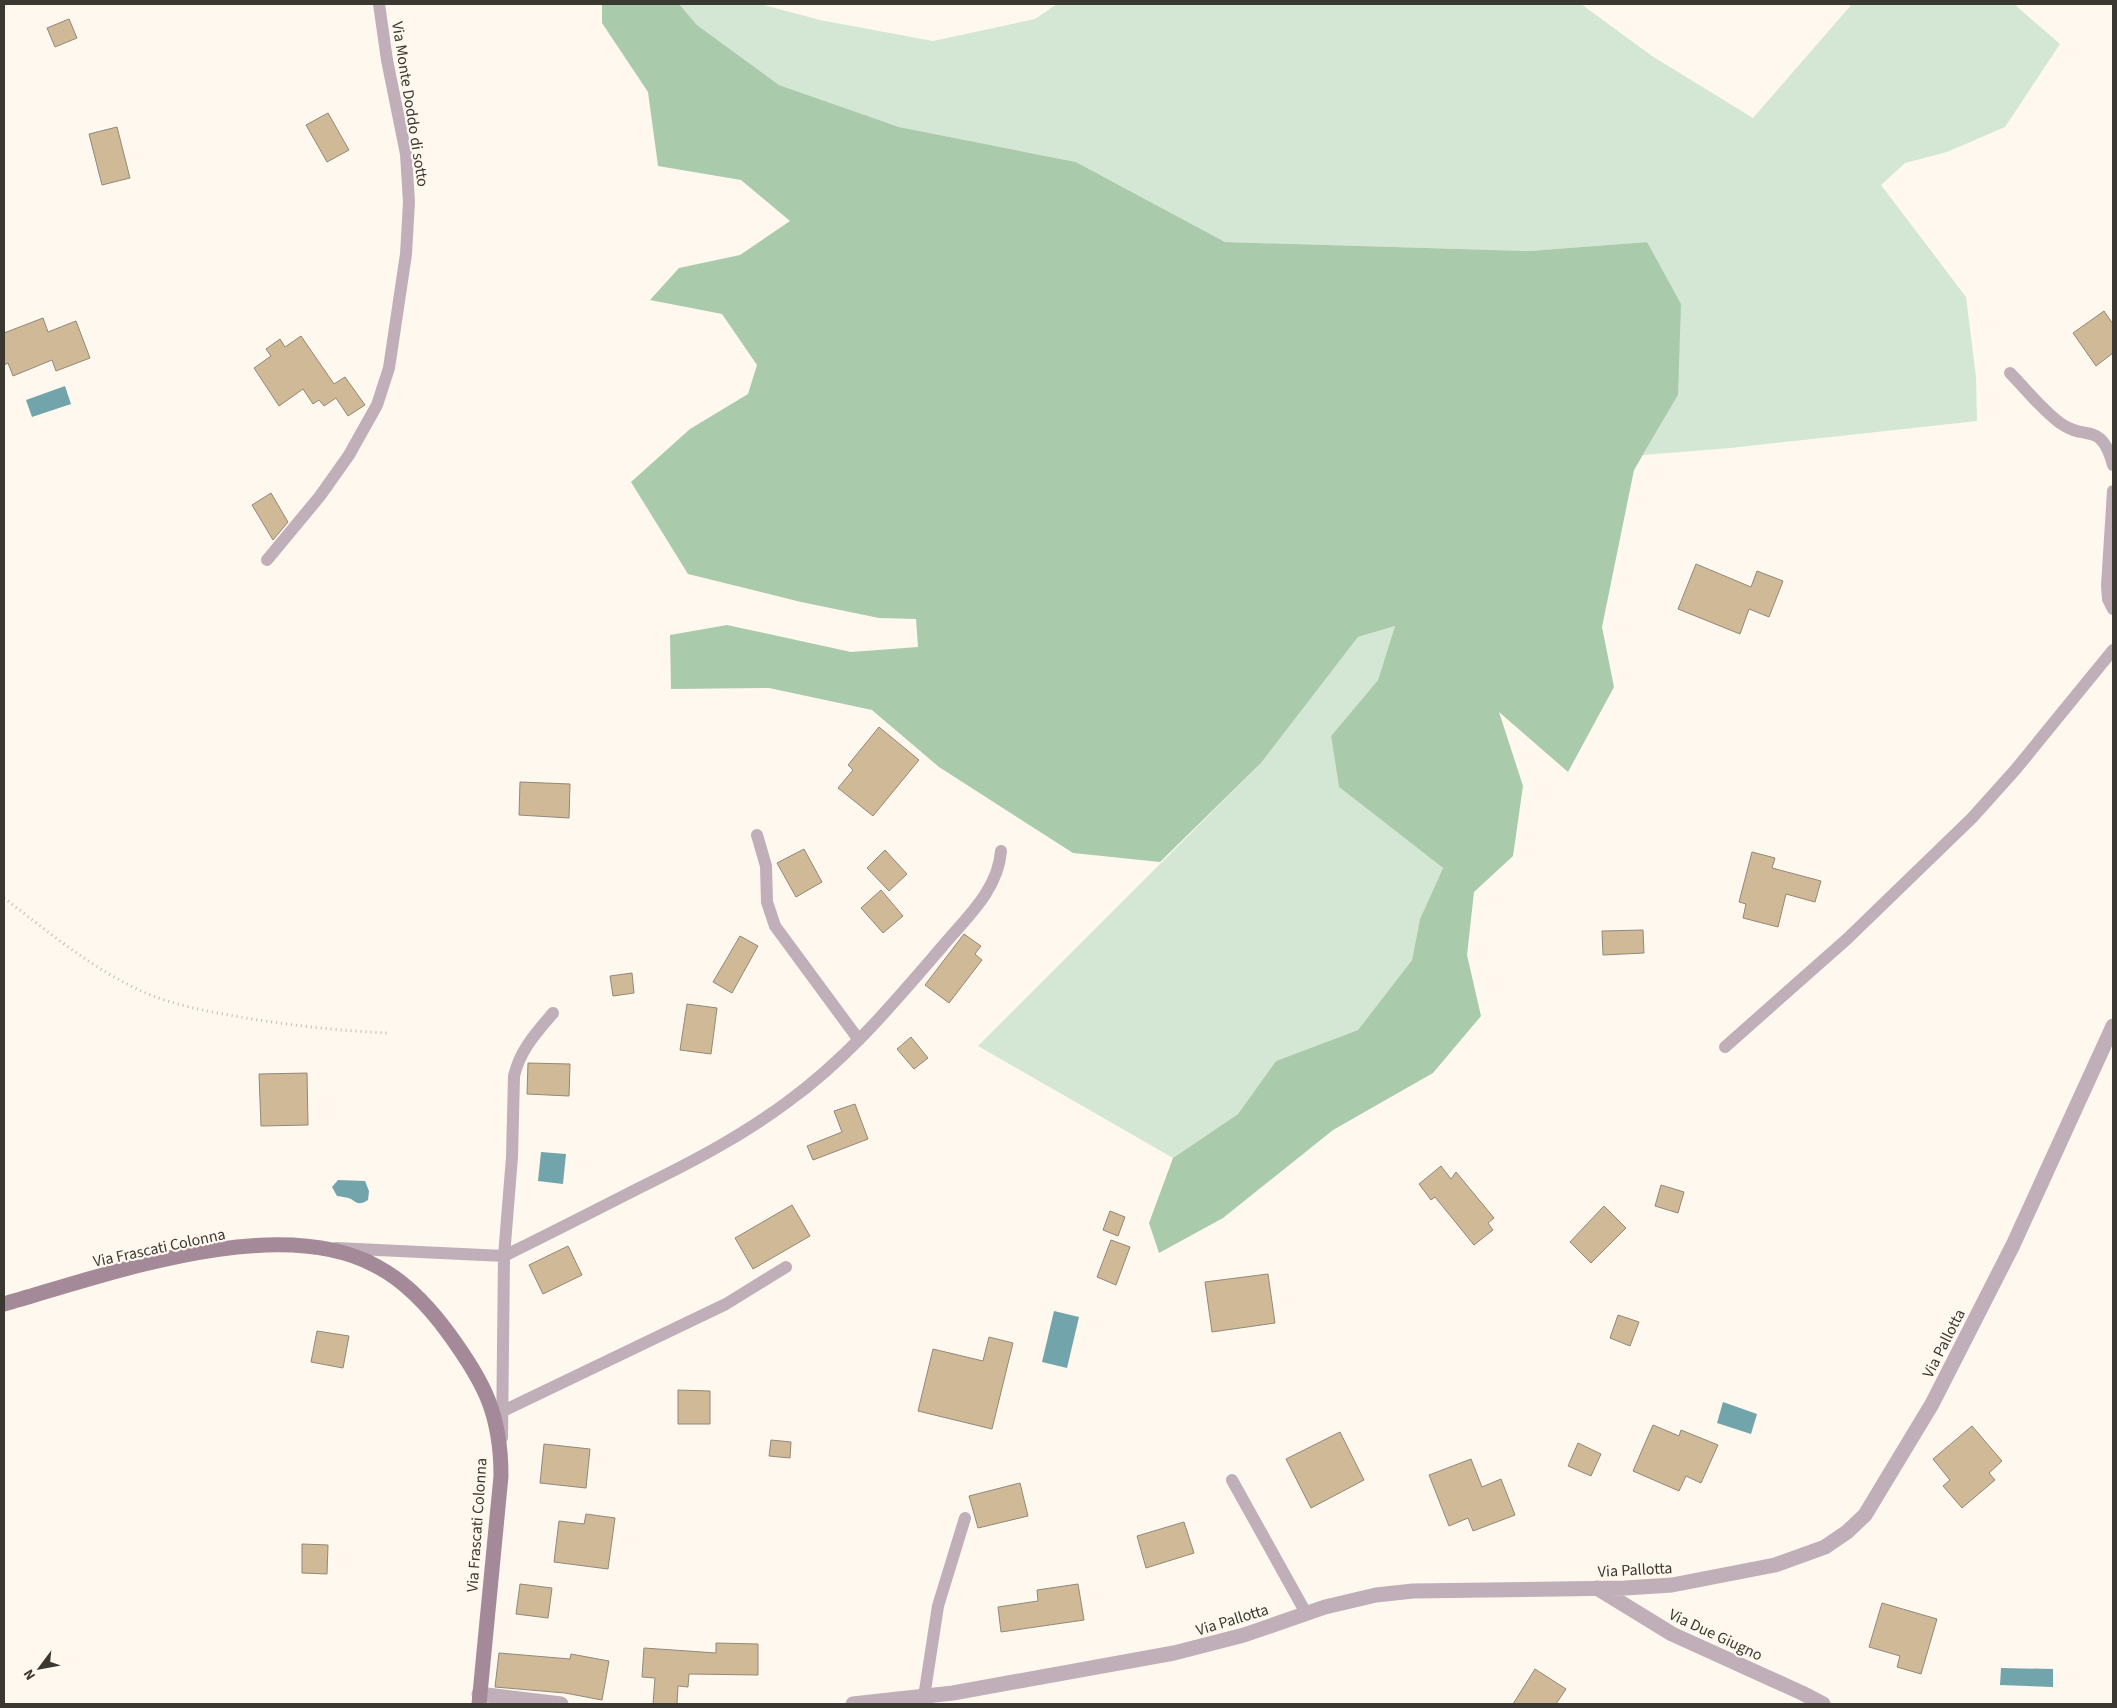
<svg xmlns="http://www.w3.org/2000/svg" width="2117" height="1708" font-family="'Source Sans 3',sans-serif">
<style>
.green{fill:#d3e7d4}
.forest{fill:#aacaac}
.water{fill:#72a4ab}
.building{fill:#d0b996;stroke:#92887a}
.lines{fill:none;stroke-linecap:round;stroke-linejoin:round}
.path{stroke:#c1bcb3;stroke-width:3;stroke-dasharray:1 4;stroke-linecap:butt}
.lane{stroke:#c0aeb8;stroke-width:12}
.street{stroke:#c0aeb8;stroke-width:15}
.secondary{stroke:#a48a98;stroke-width:15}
.labels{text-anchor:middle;stroke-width:4.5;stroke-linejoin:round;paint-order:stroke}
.street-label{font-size:16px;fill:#3b3731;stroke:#fef8ee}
</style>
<rect width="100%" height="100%" fill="#fef8ee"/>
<path class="green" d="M 679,4 L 760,4 L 820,20 L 933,41 L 1035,19 L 1057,4 L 1581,4 L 1652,56 L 1753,118 L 1852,4 L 2014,4 L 2060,44 L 2005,127 L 1947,152 L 1905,163 L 1881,185 L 1966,297 L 1976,377 L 1977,421 L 1730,448 L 1643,455 L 1678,395 L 1647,242 L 1530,251 L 1225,242 L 1076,162 L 899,127 L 779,85 L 697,25 Z
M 1395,626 L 1378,680 L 1331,736 L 1339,787 L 1443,868 L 1420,919 L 1412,960 L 1358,1030 L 1276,1061 L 1238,1114 L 1173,1158 L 978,1046 L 1261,763 L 1358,637 Z"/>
<path class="forest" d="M 602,4 L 679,4 L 697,25 L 779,85 L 899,127 L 1076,162 L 1225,242 L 1530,251 L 1647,242 L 1681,304 L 1678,395 L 1634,470 L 1602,627 L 1614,687 L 1568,772 L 1499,712 L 1523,786 L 1513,856 L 1474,892 L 1467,955 L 1481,1016 L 1433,1073 L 1333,1130 L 1223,1218 L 1159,1253 L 1149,1223 L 1173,1158 L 1238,1114 L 1276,1061 L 1358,1030 L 1412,960 L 1420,919 L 1443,868 L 1339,787 L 1331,736 L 1378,680 L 1395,626 L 1358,637 L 1261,763 L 1160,862 L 1073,853 L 939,767 L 872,710 L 769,688 L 671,689 L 670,635 L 727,625 L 851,652 L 918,647 L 916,619 L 879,618 L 801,602 L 688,574 L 631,482 L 690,429 L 748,394 L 757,365 L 722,314 L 650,300 L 679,268 L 740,255 L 790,221 L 741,180 L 658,166 L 648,92 L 602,23 Z"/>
<path class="water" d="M 65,386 L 71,404 L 32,417 L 26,400 Z
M 541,1152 L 566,1154 L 563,1184 L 538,1181 Z
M 338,1180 L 365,1181 L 369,1191 L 368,1200 C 360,1205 358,1204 351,1199 C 347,1197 342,1197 337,1196 L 332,1187 Z
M 1054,1311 L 1079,1317 L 1067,1368 L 1042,1362 Z
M 1723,1402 L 1757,1414 L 1751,1434 L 1717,1423 Z
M 2001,1668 L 2053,1669 L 2053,1687 L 2000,1685 Z"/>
<path class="building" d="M 69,19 L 77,38 L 55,47 L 47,28 Z
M 328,113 L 349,150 L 327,162 L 306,125 Z
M 117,127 L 130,178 L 102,185 L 89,134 Z
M 2104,311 L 2113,324 L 2113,353 L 2096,366 L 2073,333 Z
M 43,318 L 48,332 L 76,321 L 90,358 L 56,371 L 52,360 L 13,376 L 8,363 L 4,365 L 4,333 Z
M 301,336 L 334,384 L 345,377 L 365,405 L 348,416 L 336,398 L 324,406 L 319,400 L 313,404 L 303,389 L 279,406 L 254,368 L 271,356 L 266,349 L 280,339 L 285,347 Z
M 271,493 L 288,522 L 273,540 L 252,505 Z
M 1696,564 L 1751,587 L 1757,571 L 1783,581 L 1769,617 L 1749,609 L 1740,634 L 1678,609 Z
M 879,727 L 919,760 L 873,816 L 838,788 L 853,770 L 848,765 Z
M 520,782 L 570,784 L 569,818 L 519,815 Z
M 804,849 L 822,882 L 796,897 L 777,863 Z
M 885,850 L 907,874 L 889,891 L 867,868 Z
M 1752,852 L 1775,858 L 1772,868 L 1821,881 L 1815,902 L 1786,894 L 1778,927 L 1743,918 L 1746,904 L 1739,902 Z
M 881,890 L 903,916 L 883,933 L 861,908 Z
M 1643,930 L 1644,953 L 1603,955 L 1602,931 Z
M 964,934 L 981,946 L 975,954 L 982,960 L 949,1003 L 925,985 Z
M 740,936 L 758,946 L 732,993 L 713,982 Z
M 632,973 L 634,993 L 613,996 L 610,976 Z
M 687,1004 L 717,1008 L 711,1054 L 680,1050 Z
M 911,1037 L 928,1058 L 914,1069 L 897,1049 Z
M 528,1063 L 570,1064 L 569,1096 L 527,1094 Z
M 307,1073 L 308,1125 L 261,1126 L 259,1074 Z
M 855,1104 L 868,1139 L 813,1160 L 807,1146 L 842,1132 L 834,1111 Z
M 1441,1166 L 1451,1179 L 1456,1172 L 1494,1218 L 1488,1223 L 1493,1230 L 1474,1245 L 1435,1197 L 1431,1200 L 1419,1184 Z
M 1661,1185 L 1684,1192 L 1678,1213 L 1655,1206 Z
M 792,1205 L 810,1236 L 753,1269 L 735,1238 Z
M 1604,1206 L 1626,1228 L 1591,1263 L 1570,1242 Z
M 1110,1211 L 1125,1217 L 1118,1236 L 1103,1230 Z
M 1111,1240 L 1130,1247 L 1116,1285 L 1097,1277 Z
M 568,1246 L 582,1275 L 543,1294 L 529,1265 Z
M 1268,1274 L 1275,1323 L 1212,1332 L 1205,1282 Z
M 1618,1315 L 1639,1322 L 1630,1346 L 1610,1338 Z
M 317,1331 L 349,1336 L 343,1368 L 311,1362 Z
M 989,1337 L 1013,1343 L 992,1429 L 918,1411 L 933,1349 L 983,1361 Z
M 678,1390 L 710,1391 L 710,1424 L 678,1424 Z
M 1653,1425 L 1679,1436 L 1681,1430 L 1718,1445 L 1701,1483 L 1686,1476 L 1679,1491 L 1633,1471 Z
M 1972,1426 L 2002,1461 L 1989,1473 L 1995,1480 L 1962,1508 L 1943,1486 L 1950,1480 L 1933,1459 Z
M 1340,1432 L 1364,1480 L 1311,1508 L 1286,1459 Z
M 771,1440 L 791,1442 L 790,1458 L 769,1456 Z
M 1578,1443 L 1601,1454 L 1591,1476 L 1568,1466 Z
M 544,1444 L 590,1449 L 586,1488 L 540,1483 Z
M 1471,1459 L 1482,1487 L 1501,1479 L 1515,1515 L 1473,1531 L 1468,1518 L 1449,1526 L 1429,1475 Z
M 1020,1483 L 1028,1516 L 978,1528 L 969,1496 Z
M 586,1514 L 615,1518 L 608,1569 L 554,1562 L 559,1521 L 584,1524 Z
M 1184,1522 L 1194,1553 L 1146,1568 L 1137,1536 Z
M 302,1544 L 328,1545 L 327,1574 L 302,1573 Z
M 520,1584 L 552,1588 L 548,1618 L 516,1614 Z
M 1078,1584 L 1084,1620 L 1001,1632 L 998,1607 L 1038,1601 L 1037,1590 Z
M 1882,1603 L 1937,1619 L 1921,1674 L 1897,1667 L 1900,1656 L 1869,1647 Z
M 716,1643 L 758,1644 L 758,1675 L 689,1674 L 688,1687 L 678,1686 L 677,1704 L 653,1704 L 655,1678 L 642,1677 L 644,1648 L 716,1653 Z
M 499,1653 L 570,1659 L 571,1654 L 609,1661 L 602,1700 L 565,1693 L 495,1687 Z
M 1535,1669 L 1566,1689 L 1556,1704 L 1513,1704 Z"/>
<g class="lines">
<path class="path" d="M 4,898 C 46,930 86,964 135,988 C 171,1006 212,1012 252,1019 C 297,1026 342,1031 388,1033"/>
<path class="lane" d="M 2010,373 C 2026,389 2041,409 2060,423 C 2086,442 2101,420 2113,465
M 2113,491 L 2107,586 L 2108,599 L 2113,609
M 267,560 L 320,496 L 349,455 L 377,405 L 389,368 L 406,254 L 409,202 L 406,154 L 387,60 L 379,4
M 757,835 L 766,866 L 767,902 L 775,926 L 859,1040
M 553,1013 C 536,1033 520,1050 514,1076 L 512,1157 L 504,1256 C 549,1234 594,1211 639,1188 C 690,1163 740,1137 786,1103 C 846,1060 893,1004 941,948 C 965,919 998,891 1001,851
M 1725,1047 L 1847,939 L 1972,818 L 2016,769 L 2113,650
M 336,1248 L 504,1256 L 502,1438
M 503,1411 L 726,1304 L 786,1267
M 1232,1480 L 1306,1613
M 924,1697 L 938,1606 L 965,1518"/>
<path class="street" d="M 1597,1588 L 1672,1634 L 1802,1693 L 1823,1704
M 479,1694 L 561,1704
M 853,1704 L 953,1693 L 1174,1653 L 1244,1635 L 1325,1607 L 1376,1595 L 1413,1591 L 1625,1588 L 1672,1585 L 1775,1565 L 1825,1547 L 1847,1532 L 1865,1515 L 1932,1404 L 2013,1245 L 2113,1026"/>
<path class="secondary" d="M 4,1304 C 106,1275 279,1211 378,1267 C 406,1282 430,1308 449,1334 C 484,1382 501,1414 501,1476 L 479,1704"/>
</g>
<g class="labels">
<g class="street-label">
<text transform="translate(411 104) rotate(81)" y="6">Via Monte Doddo di sotto</text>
<text transform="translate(159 1247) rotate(-12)" y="6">Via Frascati Colonna</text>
<text transform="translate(1943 1343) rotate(-63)" y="6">Via Pallotta</text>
<text transform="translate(476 1525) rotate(-86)" y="6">Via Frascati Colonna</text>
<text transform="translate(1635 1569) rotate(-3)" y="6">Via Pallotta</text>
<text transform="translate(1232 1619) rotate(-17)" y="6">Via Pallotta</text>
<text transform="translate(1716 1634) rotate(25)" y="6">Via Due Giugno</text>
</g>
</g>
<rect width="2117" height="1708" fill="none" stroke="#3b3731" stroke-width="10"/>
<g transform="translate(40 1668) rotate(238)" stroke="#fef8ee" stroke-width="4" paint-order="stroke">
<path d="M0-4L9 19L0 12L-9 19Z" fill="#3b3731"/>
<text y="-8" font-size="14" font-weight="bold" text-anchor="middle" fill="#3b3731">N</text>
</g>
</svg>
